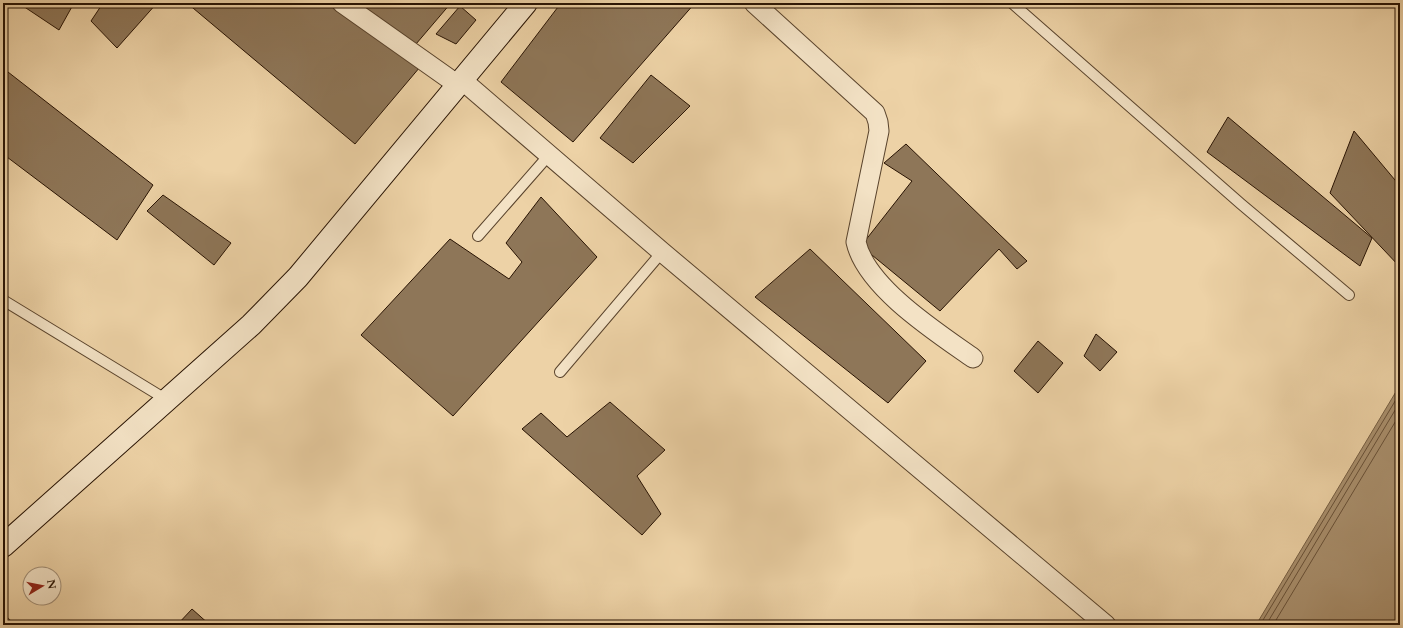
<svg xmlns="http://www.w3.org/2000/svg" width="1403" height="628" font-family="Cardo,serif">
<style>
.water{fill:#aa916f;stroke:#765f44}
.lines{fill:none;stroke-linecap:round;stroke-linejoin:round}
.shore{stroke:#695239;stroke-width:1}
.building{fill:#8e7658;stroke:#281303}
.service-casing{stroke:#59432c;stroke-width:12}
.minor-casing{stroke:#59432c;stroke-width:21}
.secondary-casing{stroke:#281303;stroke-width:24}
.service{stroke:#f3e2c5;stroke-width:10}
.minor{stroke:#f3e2c5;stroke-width:19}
.secondary{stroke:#f3e2c5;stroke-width:22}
</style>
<rect width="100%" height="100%" fill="#edd2a6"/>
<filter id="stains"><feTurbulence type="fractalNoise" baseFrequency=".005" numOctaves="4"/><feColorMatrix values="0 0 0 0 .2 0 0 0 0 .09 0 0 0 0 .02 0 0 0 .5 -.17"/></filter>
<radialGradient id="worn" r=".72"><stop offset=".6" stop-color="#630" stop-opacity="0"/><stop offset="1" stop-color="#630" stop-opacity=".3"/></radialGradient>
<path class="water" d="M 1400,385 L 1400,625 L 1256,625 Z"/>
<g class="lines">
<path class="shore" d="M 1260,625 L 1400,393
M 1266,625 L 1400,402
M 1273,625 L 1400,414"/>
</g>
<path class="building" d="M 27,3 L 74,3 L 59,30 L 23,6 Z
M 103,3 L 157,3 L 117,48 L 91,21 Z
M 187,3 L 332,3 L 420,67 L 355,144 Z
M 359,3 L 451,3 L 416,44 Z
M 561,3 L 695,3 L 573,142 L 501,82 Z
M 460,6 L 476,20 L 456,44 L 436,34 Z
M 8,72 L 153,185 L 117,240 L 3,154 L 3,78 Z
M 651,75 L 690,106 L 633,163 L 600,138 Z
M 1228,117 L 1372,238 L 1360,266 L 1207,152 Z
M 1354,131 L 1400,186 L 1400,267 L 1330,193 Z
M 906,144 L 1027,261 L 1017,269 L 999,249 L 940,311 L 861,246 L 912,181 L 884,163 Z
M 163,195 L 231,243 L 214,265 L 147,211 Z
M 541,197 L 597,257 L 453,416 L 361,335 L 450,239 L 509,279 L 522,262 L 506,243 Z
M 810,249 L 926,361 L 888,403 L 755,297 Z
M 1096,334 L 1117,352 L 1100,371 L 1084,356 Z
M 1038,341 L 1063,363 L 1038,393 L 1014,371 Z
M 610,402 L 665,450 L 637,476 L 661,514 L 642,535 L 522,429 L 541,413 L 567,437 Z
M 192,609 L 210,625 L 177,625 Z"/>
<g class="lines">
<defs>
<path id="service" d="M 1012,3 L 1241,204 L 1349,295
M 478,236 L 549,155
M 3,300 L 167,400
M 560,372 L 662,252
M 3,621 L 7,625"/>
<path id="minor" d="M 342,3 L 458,85
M 754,3 L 875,113 L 878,122 L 879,131 L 856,242 C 866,287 936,332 973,358
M 462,80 L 662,252 L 1106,625"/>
<path id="secondary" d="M 3,546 L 251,325 L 298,277 L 526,3"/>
</defs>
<use href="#service" class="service-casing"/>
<use href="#minor" class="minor-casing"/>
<use href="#secondary" class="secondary-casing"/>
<use href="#service" class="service"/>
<use href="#minor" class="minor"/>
<use href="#secondary" class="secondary"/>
</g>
<rect width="1403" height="628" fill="none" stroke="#edd2a6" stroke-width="16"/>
<rect x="4" y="4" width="1395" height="620" fill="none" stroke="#281303" stroke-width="2"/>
<rect x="8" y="8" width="1387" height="612" fill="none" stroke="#281303"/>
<g transform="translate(42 586) rotate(80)"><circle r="19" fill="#f3e2c5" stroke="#a28f77"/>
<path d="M0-3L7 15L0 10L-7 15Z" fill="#8f2418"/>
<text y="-6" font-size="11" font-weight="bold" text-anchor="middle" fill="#281303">N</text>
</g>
<rect width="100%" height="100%" filter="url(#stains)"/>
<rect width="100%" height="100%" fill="url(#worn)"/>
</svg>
